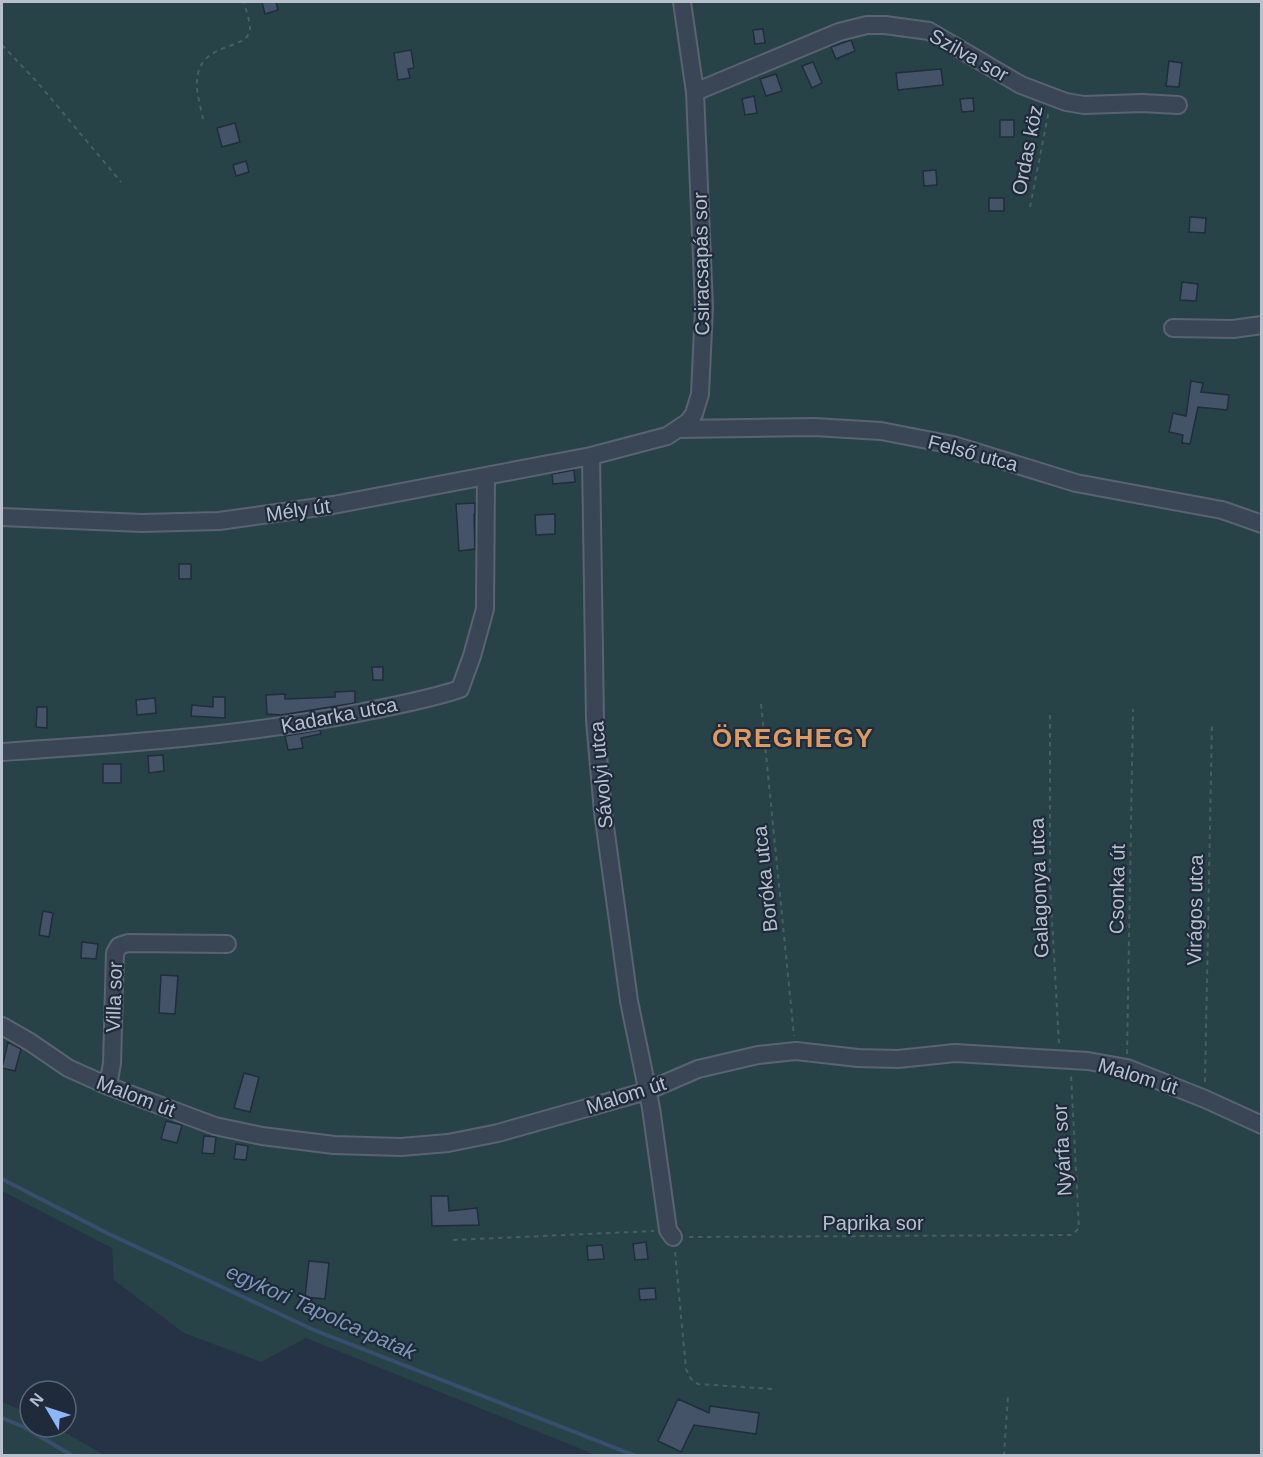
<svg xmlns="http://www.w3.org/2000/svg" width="1263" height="1457" font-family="Arial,sans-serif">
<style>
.green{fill:#284347}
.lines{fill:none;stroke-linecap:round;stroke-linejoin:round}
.stream{stroke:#384e6e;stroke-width:4}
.building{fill:#445368;stroke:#212c3d;stroke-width:1.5}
.street-casing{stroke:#596372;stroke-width:20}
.path{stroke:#466062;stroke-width:2;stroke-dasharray:4.5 4.5;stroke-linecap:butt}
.street{stroke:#3a4555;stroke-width:16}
.labels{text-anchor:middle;stroke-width:4.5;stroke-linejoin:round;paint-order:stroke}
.street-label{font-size:20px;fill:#b8c0ce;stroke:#1f2a3b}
.water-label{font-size:21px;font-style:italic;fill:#7d96b7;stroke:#1f2a3b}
.district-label{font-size:26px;font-weight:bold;letter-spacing:1.5px;fill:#de9a63;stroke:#1f2a3b}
</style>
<rect width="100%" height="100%" fill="#263346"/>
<path class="green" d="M 2,2 L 1261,2 L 1261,1455 L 596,1455 L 306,1338 L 261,1362 L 184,1333 L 114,1280 L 112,1248 L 2,1191 Z
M 2,1402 L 30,1414 L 30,1427 L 55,1427 L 104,1455 L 2,1455 Z"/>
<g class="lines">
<path class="stream" d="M 2,1179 L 109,1234 L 314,1330 L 636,1456
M 2,1418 L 24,1427 L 73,1456"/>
</g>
<path class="building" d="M 262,2 L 276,2 L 278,10 L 265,14 Z
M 763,29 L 765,43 L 755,44 L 753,30 Z
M 851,40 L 855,51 L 836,59 L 831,47 Z
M 411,50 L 414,68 L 408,69 L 410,78 L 398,80 L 394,53 Z
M 1169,61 L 1182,63 L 1179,87 L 1166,86 Z
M 813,62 L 822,83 L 812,88 L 802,66 Z
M 941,69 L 943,85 L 898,90 L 896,73 Z
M 776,74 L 782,91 L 766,96 L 760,79 Z
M 754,96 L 757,113 L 745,115 L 742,99 Z
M 973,98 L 974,111 L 962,112 L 960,99 Z
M 1000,120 L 1014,120 L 1014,137 L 1000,137 Z
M 235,123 L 240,142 L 222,147 L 217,128 Z
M 246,161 L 249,172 L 236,176 L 233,165 Z
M 936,170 L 937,185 L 924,186 L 923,171 Z
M 989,198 L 1004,198 L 1004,211 L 989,211 Z
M 1190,217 L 1206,218 L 1205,233 L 1189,232 Z
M 1182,282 L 1198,284 L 1196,301 L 1180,300 Z
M 1191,381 L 1203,383 L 1201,392 L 1229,395 L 1227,410 L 1198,407 L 1190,444 L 1182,443 L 1183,435 L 1169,432 L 1173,413 L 1186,416 Z
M 574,470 L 575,482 L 553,484 L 552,474 Z
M 475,503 L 475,513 L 474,514 L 475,549 L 459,551 L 456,504 Z
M 555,514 L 555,534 L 536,535 L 535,515 Z
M 179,564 L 191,564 L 191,579 L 179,579 Z
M 372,667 L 383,667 L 383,680 L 373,680 Z
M 355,691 L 355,703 L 281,715 L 267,714 L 266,695 L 285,694 L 285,699 L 335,697 L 335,692 Z
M 213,697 L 225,697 L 225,718 L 191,716 L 192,705 L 213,707 Z
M 155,698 L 156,713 L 137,715 L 136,700 Z
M 37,707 L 47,707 L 47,728 L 36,727 Z
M 320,730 L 321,734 L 301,738 L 303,748 L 288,750 L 285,736 Z
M 163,755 L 164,771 L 149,773 L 148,756 Z
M 103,764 L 121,764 L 121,783 L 103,783 Z
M 43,911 L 53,913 L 49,937 L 39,935 Z
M 82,942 L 98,944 L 96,959 L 81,958 Z
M 161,975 L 178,976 L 175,1014 L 159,1013 Z
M 8,1042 L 21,1049 L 15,1071 L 2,1068 Z
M 244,1073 L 259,1077 L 250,1112 L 234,1108 Z
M 166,1121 L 182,1125 L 177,1143 L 161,1139 Z
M 204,1136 L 216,1137 L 214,1154 L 202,1153 Z
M 236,1144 L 248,1146 L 246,1160 L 234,1159 Z
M 431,1196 L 448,1196 L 449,1211 L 477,1208 L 479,1225 L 432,1226 Z
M 646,1242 L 648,1259 L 635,1260 L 633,1244 Z
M 602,1245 L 604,1259 L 588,1260 L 587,1246 Z
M 309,1261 L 329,1263 L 325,1299 L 305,1297 Z
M 655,1288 L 656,1299 L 640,1300 L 639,1289 Z
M 678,1399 L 709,1413 L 710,1406 L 759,1413 L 756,1434 L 694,1425 L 681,1452 L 658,1441 Z"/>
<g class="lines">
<defs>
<path id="street" d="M 695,92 L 839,32 L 867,25 L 885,25 L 929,31 L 1021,85 L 1066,102 L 1084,105 L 1142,103 L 1178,105
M 1173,328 L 1233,329 L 1262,325
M 678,429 L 814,427 L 881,431 L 953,445 L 1076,483 L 1222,510 L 1262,524
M 591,456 L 595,720 L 603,812 L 629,1001 L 651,1108 L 668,1230 L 673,1237
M 2,517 L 142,523 L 219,521 L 333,505 L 591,456 L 667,436 L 688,422 L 694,414 L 700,394 L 704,307 L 695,92 L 682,2
M 2,752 C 121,744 241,736 358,713 C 393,706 427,700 460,689 L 472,656 L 485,609 L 486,476
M 2,1026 L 30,1042 L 68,1068 L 108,1086 L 215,1126 L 262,1136 L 334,1145 L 401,1147 L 448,1143 L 498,1133 L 647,1091 L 698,1069 L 758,1055 L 796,1051 L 858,1058 L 898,1059 L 955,1053 L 1088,1061 L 1127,1068 L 1205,1099 L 1262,1125
M 108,1086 L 112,1063 L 115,953 L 119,946 L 128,943 L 227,944"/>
</defs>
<use href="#street" class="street-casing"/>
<path class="path" d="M 2,45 L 38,83 L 121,182
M 203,119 C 201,107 196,93 197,81 C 199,40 248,52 250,29 C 250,21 246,10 244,2
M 1030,207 L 1049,110
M 761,704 L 794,1036
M 1050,715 L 1050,883 L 1059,1045
M 1127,1054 L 1133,709
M 1205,1082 L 1212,722
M 689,1237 L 1072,1235 L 1079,1228 L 1071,1075
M 453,1240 L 654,1231
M 675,1252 L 686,1369 L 691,1379 L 698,1384 L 773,1389
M 1004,1456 L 1008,1395"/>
<use href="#street" class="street"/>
</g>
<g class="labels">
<g class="street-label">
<text transform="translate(969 55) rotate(29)" y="7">Szilva sor</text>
<text transform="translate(1027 150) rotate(-79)" y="7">Ordas köz</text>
<text transform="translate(701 264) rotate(-91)" y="7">Csiracsapás sor</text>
<text transform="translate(973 453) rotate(15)" y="7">Felső utca</text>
<text transform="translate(298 510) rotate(-8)" y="7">Mély út</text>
<text transform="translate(339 715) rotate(-11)" y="7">Kadarka utca</text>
<text transform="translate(601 775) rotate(-95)" y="7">Sávolyi utca</text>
<text transform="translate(765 879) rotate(-96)" y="7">Boróka utca</text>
<text transform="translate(1039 888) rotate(-92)" y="7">Galagonya utca</text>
<text transform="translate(1117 889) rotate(-89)" y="7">Csonka út</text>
<text transform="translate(1195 910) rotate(-89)" y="7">Virágos utca</text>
<text transform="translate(114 997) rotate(-88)" y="7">Villa sor</text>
<text transform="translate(1138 1076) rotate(17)" y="7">Malom út</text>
<text transform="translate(626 1095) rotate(-18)" y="7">Malom út</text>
<text transform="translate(136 1096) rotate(21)" y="7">Malom út</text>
<text transform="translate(1062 1150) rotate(-93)" y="7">Nyárfa sor</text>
<text x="873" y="1230">Paprika sor</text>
</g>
<g class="water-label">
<text transform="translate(321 1312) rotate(24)" y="7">egykori Tapolca-patak</text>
</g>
<g class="district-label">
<text x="793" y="747">ÖREGHEGY</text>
</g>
</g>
<rect width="1263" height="1457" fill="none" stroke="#b8c0ce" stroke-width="6"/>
<g transform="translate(48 1409) rotate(309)"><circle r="28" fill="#1f2a3b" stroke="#5c6676" stroke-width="1.5"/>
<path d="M0-4.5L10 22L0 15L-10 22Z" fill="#8cb7ff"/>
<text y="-9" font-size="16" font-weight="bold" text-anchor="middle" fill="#b8c0ce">N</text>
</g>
</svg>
